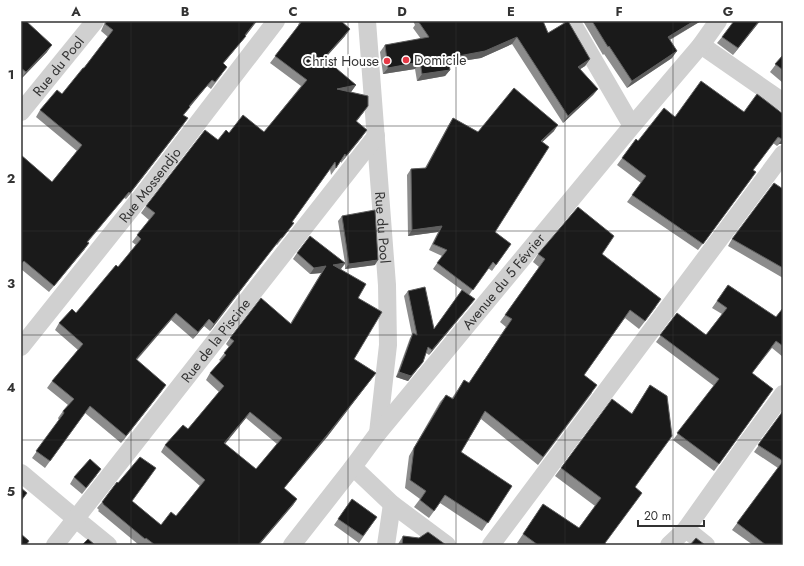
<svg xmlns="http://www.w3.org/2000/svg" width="804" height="566" font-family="Jost,sans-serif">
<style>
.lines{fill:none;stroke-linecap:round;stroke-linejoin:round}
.street{stroke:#d0d0d0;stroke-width:18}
.wall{fill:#8c8c8c;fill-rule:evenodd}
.shaded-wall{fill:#5f5f5f}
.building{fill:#1a1a1a;stroke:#5f5f5f;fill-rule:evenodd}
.grid{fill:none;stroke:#333;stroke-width:1;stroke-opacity:0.55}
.poi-dot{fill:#e63946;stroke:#fff;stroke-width:1.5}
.labels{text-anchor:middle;stroke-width:4;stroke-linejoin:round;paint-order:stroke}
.poi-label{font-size:14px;fill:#333;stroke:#fff;text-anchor:start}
.street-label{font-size:14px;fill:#333;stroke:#fff}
.neatline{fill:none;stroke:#333;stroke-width:1.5}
.grid-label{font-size:13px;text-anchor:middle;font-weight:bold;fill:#333}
</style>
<rect width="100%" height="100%" fill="#fff"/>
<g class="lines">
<g class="street">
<path id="s1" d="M 367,21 L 387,285 L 388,345 L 378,433"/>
<path d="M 571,21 L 632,126"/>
<path d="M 701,45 L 783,102"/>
<path id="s2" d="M 21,112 L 95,21"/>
<path id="s3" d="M 21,347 L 144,193 L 276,21"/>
<path d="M 353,467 L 392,504 L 447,545"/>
<path d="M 21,473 L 76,519 L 108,545"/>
<path d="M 686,529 L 706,545"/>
<path id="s4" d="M 55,545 L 376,136"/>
<path id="s5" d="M 292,545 L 353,467 L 378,433 L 632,126 L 701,45 L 718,21"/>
<path d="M 386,545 L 392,504"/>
<path d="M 491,545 L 783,154"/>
<path d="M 669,545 L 686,529 L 747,443 L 783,394"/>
</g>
</g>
<path class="wall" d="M 21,21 L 47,52 L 21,79 Z
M 105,21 L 257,21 L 246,35 L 246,36 L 241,42 L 223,64 L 222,74 L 211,89 L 207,86 L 190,106 L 184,115 L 183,125 L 126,199 L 124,198 L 88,242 L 89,243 L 84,250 L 49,292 L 21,269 L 21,155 L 52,182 L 77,151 L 36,117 L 40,110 L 62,94 L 84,68 L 108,37 L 101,31 L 105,22 Z
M 300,21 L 341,21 L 345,36 L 324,59 L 356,85 L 351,92 L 368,106 L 357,121 L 362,137 L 341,163 L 341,161 L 331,175 L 330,169 L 292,222 L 289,230 L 277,245 L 276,244 L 210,331 L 204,326 L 193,339 L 171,320 L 137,360 L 161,392 L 121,443 L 85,413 L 45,468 L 32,458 L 59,420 L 58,418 L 63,411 L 68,405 L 47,388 L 52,381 L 78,350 L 55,330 L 59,323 L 76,313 L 118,267 L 136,245 L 132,242 L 149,220 L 141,213 L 146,206 L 218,140 L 229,133 L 264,132 L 301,86 L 270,63 L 299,25 L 298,25 Z
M 413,21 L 543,21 L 548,33 L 590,59 L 585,66 L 580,69 L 598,89 L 593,95 L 563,123 L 512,44 L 481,58 L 449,63 L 450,70 L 445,76 L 417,81 L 415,69 L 383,74 L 380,52 L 385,45 L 421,39 L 413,28 L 415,25 Z
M 583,21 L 701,21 L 670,40 L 672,58 L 627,88 L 604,54 L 603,55 Z
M 760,21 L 733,55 L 717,43 L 722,37 Z
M 783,55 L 783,83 L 770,72 Z
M 744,112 L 783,114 L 783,144 L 779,144 L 777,146 L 773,143 L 753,170 L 752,178 L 698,250 L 627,202 L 641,183 L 617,165 L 636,139 L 638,141 L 675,117 Z
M 453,118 L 478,132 L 554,131 L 542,142 L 495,232 L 511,244 L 492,271 L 488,268 L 469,295 L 471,304 L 429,355 L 426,353 L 419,367 L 408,381 L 396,377 L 410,338 L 412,335 L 404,296 L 408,291 L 434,329 L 462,290 L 433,269 L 442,256 L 429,250 L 438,232 L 408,236 L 407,175 L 411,169 L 425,168 L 449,124 Z
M 783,189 L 783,278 L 728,246 L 732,239 Z
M 342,216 L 375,265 L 345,269 L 345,264 L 341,269 L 358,298 L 354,359 L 376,373 L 327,437 L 284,488 L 297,499 L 293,505 L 259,545 L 143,545 L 142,544 L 141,545 L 139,545 L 98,511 L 99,510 L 97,508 L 102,502 L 132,501 L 161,525 L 176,516 L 200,486 L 161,452 L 165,445 L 188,429 L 219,392 L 206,380 L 210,373 L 221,361 L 219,360 L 229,347 L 226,344 L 230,338 L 290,324 L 321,273 L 310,274 L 293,259 L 297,253 L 345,263 L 338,221 ZM 246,418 L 277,444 L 256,469 L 225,444 Z
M 538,254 L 602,254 L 656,307 L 639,329 L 625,318 L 584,375 L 592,393 L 538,465 L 481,419 L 461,452 L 512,486 L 482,531 L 440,503 L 429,518 L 414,507 L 420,499 L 405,488 L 409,456 L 440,402 L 446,395 L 452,398 L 464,380 L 469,383 L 506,327 L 500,322 L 539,267 L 533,262 Z
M 728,285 L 776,317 L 783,308 L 783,357 L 772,348 L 752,373 L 773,389 L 714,471 L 673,440 L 714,386 L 656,342 L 677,313 L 706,335 L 722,314 L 712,308 Z
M 650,385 L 635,488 L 605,543 L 606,545 L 520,545 L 517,543 L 543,504 L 579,528 L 595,506 L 555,476 L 561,468 L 632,413 Z
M 783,411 L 783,545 L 753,545 L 732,530 L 778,468 L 754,452 Z
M 97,475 L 82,494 L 70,484 L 74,477 Z
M 352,499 L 377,517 L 359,543 L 334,525 Z
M 403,536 L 446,545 L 398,545 L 398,544 Z"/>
<path class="shaded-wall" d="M 256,21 L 257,21 L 241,42 L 245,35 Z
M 694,21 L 701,21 L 662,44 L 668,37 Z
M 759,21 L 760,21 L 733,55 L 738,48 Z
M 350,29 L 345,36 L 319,65 L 324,58 Z
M 246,36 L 241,42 L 218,70 L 223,63 Z
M 517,37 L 512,44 L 481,58 L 443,64 L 448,58 Z
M 52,45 L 47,52 L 21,79 L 26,72 Z
M 677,51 L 672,58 L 627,88 L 632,81 Z
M 590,59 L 585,66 L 573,74 L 578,67 Z
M 420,62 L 415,69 L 383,74 L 388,68 Z
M 450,70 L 445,76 L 417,81 L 422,74 Z
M 212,80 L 207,86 L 185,113 L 189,106 Z
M 356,85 L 351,92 L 337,89 Z
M 598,89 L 593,95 L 563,123 L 568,116 Z
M 368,106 L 363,113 L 351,128 L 356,121 Z
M 188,118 L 183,125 L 126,199 L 130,193 Z
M 558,125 L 554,131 L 537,147 L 541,141 Z
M 367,130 L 362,137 L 341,163 L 346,156 Z
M 783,138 L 783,144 L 779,144 L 777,146 Z
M 442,226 L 438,232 L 408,236 L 412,230 Z
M 281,238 L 276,244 L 210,331 L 214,324 Z
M 89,243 L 84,250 L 49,292 L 54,286 Z
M 378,260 L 375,265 L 345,269 L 349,264 Z
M 345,263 L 340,270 L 333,265 Z
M 326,266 L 321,273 L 310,274 L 314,268 Z
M 475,299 L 471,304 L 429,355 L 432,350 Z
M 176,313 L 171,320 L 131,366 L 136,359 Z
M 209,319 L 204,326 L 193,339 L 198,332 Z
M 423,362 L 408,381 L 396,377 L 399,372 Z
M 376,373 L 327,437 L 279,494 L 284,488 Z
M 166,385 L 161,392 L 121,443 L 126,436 Z
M 250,412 L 246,418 L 220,450 L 224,443 Z
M 297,499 L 293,505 L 259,545 L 258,545 Z"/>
<path class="building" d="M 21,21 L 26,21 L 52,45 L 26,72 L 21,68 Z
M 107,21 L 256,21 L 245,35 L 246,36 L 223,63 L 227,67 L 215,82 L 212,80 L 189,106 L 190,107 L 183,115 L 188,118 L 130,193 L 129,192 L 87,242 L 89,243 L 54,286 L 24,261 L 21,264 L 21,155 L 52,182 L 82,145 L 40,110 L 57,90 L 62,94 L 83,68 L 84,68 L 113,30 L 105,24 Z
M 302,21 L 341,21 L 350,29 L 324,58 L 356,85 L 337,89 L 368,96 L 368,106 L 356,121 L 367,130 L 346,156 L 345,154 L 336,168 L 335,162 L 292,222 L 294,223 L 282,238 L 281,238 L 214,324 L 209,319 L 198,332 L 176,313 L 136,359 L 166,385 L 126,436 L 90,406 L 50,461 L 36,451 L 64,413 L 63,411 L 74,399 L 52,381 L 83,344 L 59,323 L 72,309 L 76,313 L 116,265 L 118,267 L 141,239 L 137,235 L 155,213 L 146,206 L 205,130 L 218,140 L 226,130 L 229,133 L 243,115 L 264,132 L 307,80 L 275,56 Z
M 418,21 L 543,21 L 548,33 L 568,21 L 590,59 L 578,67 L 598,89 L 568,116 L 517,37 L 485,51 L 448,58 L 450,70 L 422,74 L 420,62 L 388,68 L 385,45 L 429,37 Z
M 592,21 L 694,21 L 668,37 L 677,51 L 632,81 L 609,46 L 608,47 Z
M 734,21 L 759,21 L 738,48 L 722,37 Z
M 783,55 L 783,70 L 775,64 Z
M 701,81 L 744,112 L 757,94 L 783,114 L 783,138 L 782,139 L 778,137 L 753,170 L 756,172 L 703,244 L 632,195 L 646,176 L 622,158 L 636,139 L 638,141 L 664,108 L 675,117 Z
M 514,88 L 558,125 L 541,141 L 549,147 L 495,232 L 511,244 L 496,265 L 493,262 L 473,290 L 437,263 L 447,250 L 433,244 L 442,226 L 412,230 L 411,169 L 426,168 L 453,118 L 478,132 Z
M 774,183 L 783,189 L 783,268 L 732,239 Z
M 578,207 L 614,236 L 602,254 L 661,299 L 645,321 L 630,310 L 584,375 L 597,385 L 543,457 L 485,411 L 461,452 L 512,486 L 488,523 L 445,495 L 434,511 L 420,500 L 426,491 L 410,480 L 414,448 L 446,395 L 453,399 L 464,380 L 469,383 L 512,319 L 505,315 L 545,259 L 538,254 Z
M 375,210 L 378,260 L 349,264 L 342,216 Z
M 310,236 L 345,263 L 333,265 L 366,284 L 358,298 L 382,312 L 354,359 L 376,373 L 331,430 L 284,488 L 297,499 L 258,545 L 155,545 L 146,538 L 145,539 L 103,504 L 103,503 L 102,502 L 117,482 L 118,483 L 140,457 L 156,468 L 132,501 L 161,525 L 171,512 L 176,516 L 205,480 L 165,445 L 183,425 L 188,429 L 224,386 L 210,373 L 226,355 L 224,353 L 234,341 L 230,338 L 261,298 L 291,324 L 326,266 L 314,268 L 297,253 ZM 250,412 L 282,438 L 256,469 L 224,443 Z
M 728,285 L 776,317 L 783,308 L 783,346 L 776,341 L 752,373 L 773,389 L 719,464 L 677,433 L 719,379 L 660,335 L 677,313 L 706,335 L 727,308 L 717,301 Z
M 425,287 L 434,329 L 462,290 L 475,299 L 432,350 L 428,347 L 423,362 L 411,376 L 399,372 L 413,333 L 417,335 L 408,291 Z
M 650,385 L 667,396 L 672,436 L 635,487 L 642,493 L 605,543 L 606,545 L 538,545 L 523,534 L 543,504 L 579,528 L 601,498 L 561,468 L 612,399 L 632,414 Z
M 783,411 L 783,545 L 766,545 L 737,523 L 783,461 L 758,445 Z
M 90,459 L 101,469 L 86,488 L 74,477 Z
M 21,488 L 27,493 L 21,501 Z
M 352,499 L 377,517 L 363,536 L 338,519 Z
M 428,532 L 446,545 L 402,545 L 403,536 L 419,538 Z
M 21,534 L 29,541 L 26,545 L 21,545 Z
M 696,538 L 705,545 L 690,545 Z
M 88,539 L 95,545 L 82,545 Z"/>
<path class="grid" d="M 131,21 L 131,545M 239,21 L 239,545M 348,21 L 348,545M 456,21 L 456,545M 565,21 L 565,545M 673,21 L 673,545M 21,126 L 783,126M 21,231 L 783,231M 21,335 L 783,335M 21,440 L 783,440"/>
<g class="poi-dot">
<circle cx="406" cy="60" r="4"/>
<circle cx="387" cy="61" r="4"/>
</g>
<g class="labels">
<g class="poi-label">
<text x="414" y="65">Domicile</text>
<text x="379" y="66" text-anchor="end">Christ House</text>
</g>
<g class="street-label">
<text dy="5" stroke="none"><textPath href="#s2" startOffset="59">Rue du Pool</textPath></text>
<text dy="5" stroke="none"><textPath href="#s3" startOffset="207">Rue Mossendjo</textPath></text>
<text dy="5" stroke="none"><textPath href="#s1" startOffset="207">Rue du Pool</textPath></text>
<text dy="5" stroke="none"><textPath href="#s5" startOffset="338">Avenue du 5 Février</textPath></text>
<text dy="5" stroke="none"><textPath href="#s4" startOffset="260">Rue de la Piscine</textPath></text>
</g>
</g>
<rect width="804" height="566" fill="none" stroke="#ffffff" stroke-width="44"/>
<path d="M638 520v6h66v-6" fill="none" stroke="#333333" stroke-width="2"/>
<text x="644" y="520" font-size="12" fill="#333333" stroke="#ffffff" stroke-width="3" paint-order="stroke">20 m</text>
<rect x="22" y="22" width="760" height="522" class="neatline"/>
<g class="grid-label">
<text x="76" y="16">A</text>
<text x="185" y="16">B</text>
<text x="293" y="16">C</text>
<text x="402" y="16">D</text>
<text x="511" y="16">E</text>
<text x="619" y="16">F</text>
<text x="728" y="16">G</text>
<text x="11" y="79">1</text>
<text x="11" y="183">2</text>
<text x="11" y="288">3</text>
<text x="11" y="392">4</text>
<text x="11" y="496">5</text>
</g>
</svg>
